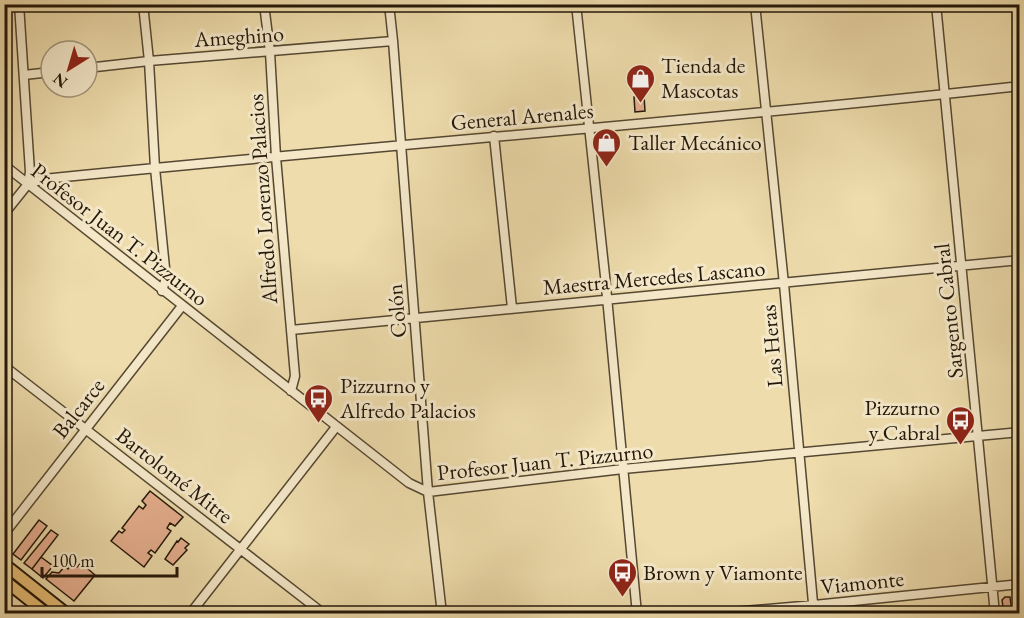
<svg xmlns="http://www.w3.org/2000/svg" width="1024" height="618" font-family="'EB Garamond',serif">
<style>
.building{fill:#e7b090;stroke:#221709;stroke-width:1.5}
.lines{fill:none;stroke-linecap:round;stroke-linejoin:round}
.minor-casing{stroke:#554832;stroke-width:11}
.major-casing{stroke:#221709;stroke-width:14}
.minor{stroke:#f4e8c9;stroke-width:8}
.major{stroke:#e7be76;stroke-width:10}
.rail{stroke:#221709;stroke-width:3;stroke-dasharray:10 10;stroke-linecap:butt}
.labels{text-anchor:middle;stroke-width:6;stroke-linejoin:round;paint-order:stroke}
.street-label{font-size:22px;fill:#221709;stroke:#f4e8c9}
.poi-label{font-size:22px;fill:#221709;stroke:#f4e8c9;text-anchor:start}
</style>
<rect width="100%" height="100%" fill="#eedcac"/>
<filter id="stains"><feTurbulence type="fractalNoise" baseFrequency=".00333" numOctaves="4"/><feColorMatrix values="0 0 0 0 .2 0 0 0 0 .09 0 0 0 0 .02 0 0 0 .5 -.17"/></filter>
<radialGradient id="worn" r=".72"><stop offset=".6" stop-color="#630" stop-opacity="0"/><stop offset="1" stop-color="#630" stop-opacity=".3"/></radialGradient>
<path class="building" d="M 644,96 L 645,111 L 635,112 L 634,97 Z
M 150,491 L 183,517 L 175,526 L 170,523 L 167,528 L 171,531 L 155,553 L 151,550 L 148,553 L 152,556 L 144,567 L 111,541 L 119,531 L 122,533 L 125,530 L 122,528 L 139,506 L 143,509 L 146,505 L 142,501 Z
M 39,520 L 47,526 L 21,560 L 13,554 Z
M 51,530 L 58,535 L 32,569 L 24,563 Z
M 181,538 L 189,544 L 185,548 L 187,550 L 173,565 L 165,559 L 177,541 L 178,542 Z
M 41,557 L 53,566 L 43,578 L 32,569 Z
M 73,563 L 77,567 L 81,563 L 95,575 L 74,601 L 46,579 L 52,572 L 59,573 L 65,566 L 68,569 Z
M 1005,597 L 1010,597 L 1012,613 L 1004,614 L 1002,600 Z
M 93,607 L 102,611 L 104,607 L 107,609 L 104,614 L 90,614 L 87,611 Z"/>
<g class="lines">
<defs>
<path id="minor" d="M 143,4 L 149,61 L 155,168 L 166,278 L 162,291
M 264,4 L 270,52 L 276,157 L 295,376 L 291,391
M 389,4 L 393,41 L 428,492 L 442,614
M 576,4 L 605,276 L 637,614
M 755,4 L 784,284 L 814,614
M 936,4 L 995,614
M 87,68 L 149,61 L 393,41
M 24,75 L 51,72
M 494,136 L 512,308
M 4,165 L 409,483 L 428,492 L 623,469 L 1020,432
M 28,184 L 44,179 C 369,146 695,122 1020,86
M 4,214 L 28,184 L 30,172 L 19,4
M 291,330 L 1020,260
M 4,366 L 324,614
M 4,534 L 182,306
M 190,614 L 336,427
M 708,614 L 814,605 L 1020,584"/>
<path id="major" d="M 4,564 L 67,614
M 4,580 L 47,614"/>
</defs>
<use href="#minor" class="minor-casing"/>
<use href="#major" class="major-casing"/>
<use href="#minor" class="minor"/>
<use href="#major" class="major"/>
<path class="rail" d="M 4,604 L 17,614"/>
</g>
<defs>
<symbol id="shop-pin" viewBox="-11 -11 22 30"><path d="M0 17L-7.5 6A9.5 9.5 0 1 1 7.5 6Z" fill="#8f2418" stroke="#f4e8c9"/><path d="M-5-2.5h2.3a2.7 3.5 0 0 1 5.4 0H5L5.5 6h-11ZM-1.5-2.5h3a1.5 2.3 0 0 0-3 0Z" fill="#fff"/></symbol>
<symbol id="bus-pin" viewBox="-11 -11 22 30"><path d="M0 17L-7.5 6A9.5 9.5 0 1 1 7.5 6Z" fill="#8f2418" stroke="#f4e8c9"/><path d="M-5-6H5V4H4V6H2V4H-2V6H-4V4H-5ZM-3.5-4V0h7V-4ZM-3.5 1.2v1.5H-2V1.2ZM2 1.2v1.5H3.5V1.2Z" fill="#fff"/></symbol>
</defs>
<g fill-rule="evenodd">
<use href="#shop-pin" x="624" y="62" width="33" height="45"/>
<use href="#shop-pin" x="590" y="126" width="33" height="45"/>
<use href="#bus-pin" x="302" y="382" width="33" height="45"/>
<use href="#bus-pin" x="944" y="404" width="33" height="45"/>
<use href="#bus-pin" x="606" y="556" width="33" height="45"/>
</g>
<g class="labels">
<g class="street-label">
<text transform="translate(239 36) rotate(-4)" y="8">Ameghino</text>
<text transform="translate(522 116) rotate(-5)" y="8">General Arenales</text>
<text transform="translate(262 199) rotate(-94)" y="8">Alfredo Lorenzo Palacios</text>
<text transform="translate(120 234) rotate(38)" y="8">Profesor Juan T. Pizzurno</text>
<text transform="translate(654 277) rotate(-5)" y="8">Maestra Mercedes Lascano</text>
<text transform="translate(396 311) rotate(-95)" y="8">Colón</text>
<text transform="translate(948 311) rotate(-96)" y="8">Sargento Cabral</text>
<text transform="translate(771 346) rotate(-95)" y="8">Las Heras</text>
<text transform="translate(78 408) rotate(-52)" y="8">Balcarce</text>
<text transform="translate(545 461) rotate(-6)" y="8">Profesor Juan T. Pizzurno</text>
<text transform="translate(175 475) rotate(38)" y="8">Bartolomé Mitre</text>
<text transform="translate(862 582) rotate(-6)" y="8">Viamonte</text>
</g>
<g class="poi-label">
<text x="661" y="73">Tienda de<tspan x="661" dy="25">Mascotas</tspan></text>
<text x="628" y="150">Taller Mecánico</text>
<text x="340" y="393">Pizzurno y<tspan x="340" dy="25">Alfredo Palacios</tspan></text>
<text x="940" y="415" text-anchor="end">Pizzurno<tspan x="940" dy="25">y Cabral</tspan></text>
<text x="643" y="580">Brown y Viamonte</text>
</g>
</g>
<rect width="1024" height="618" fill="none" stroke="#eedcac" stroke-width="24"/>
<rect x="6" y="6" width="1012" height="606" fill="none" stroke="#221709" stroke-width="3"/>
<rect x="12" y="12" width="1000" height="594" fill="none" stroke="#221709" stroke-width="1.5"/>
<g transform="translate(69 69) rotate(217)"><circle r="28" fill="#f4e8c9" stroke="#a0947c" stroke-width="1.5"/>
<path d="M0-4.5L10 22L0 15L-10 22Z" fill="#8f2418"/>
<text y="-9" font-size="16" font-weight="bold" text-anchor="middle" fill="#221709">N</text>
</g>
<path d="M42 567v9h135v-9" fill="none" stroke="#221709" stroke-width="3"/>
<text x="51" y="567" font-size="18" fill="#221709" stroke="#f4e8c9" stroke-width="4.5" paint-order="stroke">100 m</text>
<rect width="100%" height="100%" filter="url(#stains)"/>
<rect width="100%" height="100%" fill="url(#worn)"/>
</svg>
